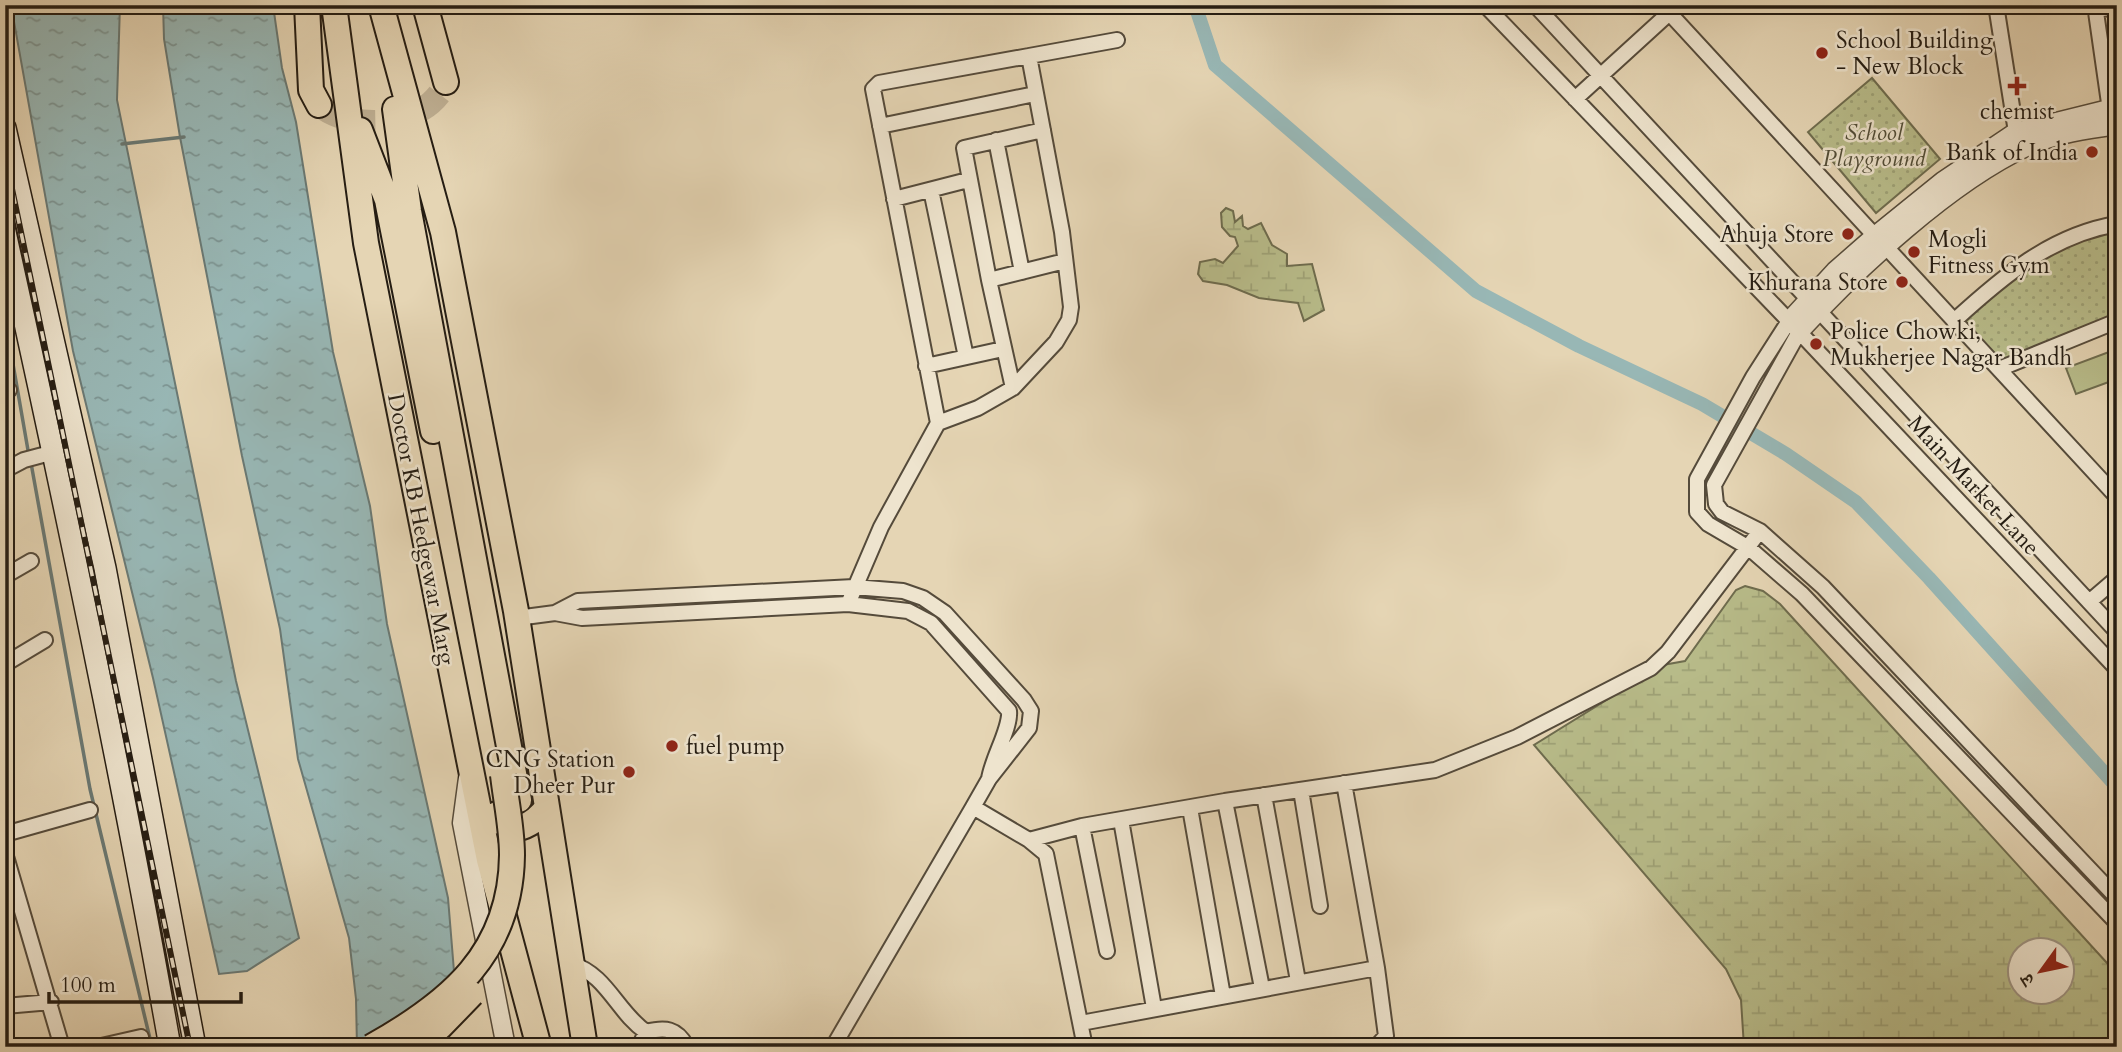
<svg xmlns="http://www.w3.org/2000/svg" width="2122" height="1052" font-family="Cardo,'Noto Serif Devanagari',serif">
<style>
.grass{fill:url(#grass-dots);stroke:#6e6c4e;stroke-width:2}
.wetland{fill:url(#wetland-marsh);stroke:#6e6c4e;stroke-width:2;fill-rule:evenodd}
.pitch{fill:#b8bc8a;stroke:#6e6c4e;stroke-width:2}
.water{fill:url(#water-ripples);stroke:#6a7974;stroke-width:2}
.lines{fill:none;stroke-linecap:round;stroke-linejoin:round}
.stream{stroke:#6a7974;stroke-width:3.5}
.canal{stroke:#98b7b5;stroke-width:14}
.trunk-tunnel{stroke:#bfb094;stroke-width:24;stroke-dasharray:24 12;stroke-linecap:butt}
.minor-casing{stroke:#554b3b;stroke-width:18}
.tertiary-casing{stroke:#554b3b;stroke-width:21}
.secondary-casing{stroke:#251d13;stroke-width:24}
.trunk-casing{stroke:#251d13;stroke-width:28}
.minor{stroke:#eee4ce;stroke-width:14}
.tertiary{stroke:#eee4ce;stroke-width:18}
.secondary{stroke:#eee4ce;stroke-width:21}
.trunk{stroke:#e5d5b4;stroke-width:24}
.rail-casing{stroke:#251d13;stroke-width:6}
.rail{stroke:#eee4ce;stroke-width:3.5;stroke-dasharray:10;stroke-linecap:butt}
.trunk-bridge-casing{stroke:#251d13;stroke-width:28;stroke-linecap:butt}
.trunk-bridge{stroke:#e5d5b4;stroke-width:24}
.poi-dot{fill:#8f2418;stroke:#eee4ce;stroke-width:2.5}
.labels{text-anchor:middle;stroke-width:5;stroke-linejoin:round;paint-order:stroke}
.poi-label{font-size:23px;fill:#251d13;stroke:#eee4ce;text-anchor:start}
.park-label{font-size:23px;font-style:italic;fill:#514d37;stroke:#eee4ce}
.street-label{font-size:23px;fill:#251d13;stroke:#eee4ce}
</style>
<defs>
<pattern id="grass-dots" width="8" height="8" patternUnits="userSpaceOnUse" patternTransform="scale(1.75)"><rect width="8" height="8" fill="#b8bc8a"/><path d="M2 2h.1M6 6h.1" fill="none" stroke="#9ea176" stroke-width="1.8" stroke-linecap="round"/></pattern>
<pattern id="wetland-marsh" width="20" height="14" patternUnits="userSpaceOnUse" patternTransform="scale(1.75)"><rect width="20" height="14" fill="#b8bc8a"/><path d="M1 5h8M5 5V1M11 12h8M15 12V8" fill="none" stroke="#9ea176"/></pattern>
<pattern id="water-ripples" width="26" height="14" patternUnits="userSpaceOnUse" patternTransform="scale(1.75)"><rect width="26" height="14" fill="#98b7b5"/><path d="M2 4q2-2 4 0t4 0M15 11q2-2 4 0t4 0" fill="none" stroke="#7c9492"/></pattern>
</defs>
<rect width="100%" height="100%" fill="#e5d5b4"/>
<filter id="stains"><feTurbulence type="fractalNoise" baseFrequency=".00286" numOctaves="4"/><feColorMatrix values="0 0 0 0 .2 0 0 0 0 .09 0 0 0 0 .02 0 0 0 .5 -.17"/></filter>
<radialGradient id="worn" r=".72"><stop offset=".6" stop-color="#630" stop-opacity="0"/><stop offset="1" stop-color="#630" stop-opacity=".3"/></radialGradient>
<path class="grass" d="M 1872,78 L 1940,159 L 1876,213 L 1808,132 Z
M 2117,230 L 2117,314 L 2001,361 L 1964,320 C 2014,277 2049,241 2117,230 Z"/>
<path class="wetland" d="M 1226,208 L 1233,211 L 1235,222 L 1242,216 L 1243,226 L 1248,229 L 1261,223 L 1272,245 L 1287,254 L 1287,266 L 1312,264 L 1324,310 L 1304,321 L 1298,303 L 1259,298 L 1227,285 L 1203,281 L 1198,274 L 1200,262 L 1215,259 L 1223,263 L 1238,246 L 1235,237 L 1230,236 L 1222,227 L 1221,213 Z
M 1745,586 L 1763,591 L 1780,604 L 2117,974 L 2117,1047 L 1744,1047 L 1741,1000 L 1726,969 L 1534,745 L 1663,665 L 1685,661 L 1736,590 ZM 2021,950 L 2062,950 L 2062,992 L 2021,992 Z"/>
<path class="pitch" d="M 2117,349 L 2117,379 L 2076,394 L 2066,368 Z"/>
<path class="water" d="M 11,5 L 120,5 L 117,100 L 236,681 L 299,938 L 247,971 L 219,974 L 153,678 L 73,351 Z
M 163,5 L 273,5 L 282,68 L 296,122 L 333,352 L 370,506 L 387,624 L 448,898 L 457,1008 L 443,1047 L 357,1047 L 356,999 L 349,938 L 298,759 L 280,629 L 242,456 L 180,137 L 164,39 Z"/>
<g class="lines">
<path class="stream" d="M 122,144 L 184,137
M 5,318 L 29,456
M 31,463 L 90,789 L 152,1047"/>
<path class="canal" d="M 1195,5 L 1215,65 L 1476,291 L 1579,346 L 1702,404 L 1786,454 L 1856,502 L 1929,578 L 2117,787"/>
<path class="trunk-tunnel" d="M 319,105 C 353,133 428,127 446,82"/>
<defs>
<path id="minor" d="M 1485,5 L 1789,321 L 2117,669
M 1535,5 L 2117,632
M 1662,5 L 1875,236
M 1996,5 L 2016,132 L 2024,140
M 2095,5 L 2111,117
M 2095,10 L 2117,7
M 1575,99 L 1678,5
M 880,126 L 1035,94
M 996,140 L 1022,272
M 931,190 L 966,357
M 894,199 L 968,180
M 1887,248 L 2117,497
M 989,280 L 964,148 L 1043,130
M 1789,321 L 1753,377 L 1697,479 L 1697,512 L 1708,524 L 1749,548 L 1802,594 L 2117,923
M 1954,321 C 2002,277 2051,235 2117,224
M 1799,332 L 1714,485 L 1716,504 L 1722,512 L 1760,531 L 1823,587 L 2117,898
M 926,366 L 1003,349
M 1999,369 L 2117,321
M 1013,388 L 989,280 L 1065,261
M 5,392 L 9,390
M 938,423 L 873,89 L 879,83 L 1029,56
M 5,470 L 24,460 L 54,452
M 5,576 L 31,561
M 2089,602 L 2117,578
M 848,604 L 881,527 L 938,423 L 978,408 L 1013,388 L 1056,342 L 1069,320 L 1071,307 L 1062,232 L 1029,56 L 1117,40
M 555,613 L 582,618 L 848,604 L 908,611 L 931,623 L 1009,711 C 1011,728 992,758 989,779
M 517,618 L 555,613 L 578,601 L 854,587 L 903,591 L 923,598 L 945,613 L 1024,700 L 1031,711 L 1029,728 L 989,779 L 973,807
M 5,664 L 45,640
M 1344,783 L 1377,968 L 1386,1036 L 1376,1047
M 1301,790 L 1320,906
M 1264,795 L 1298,981
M 1225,801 L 1262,988
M 1190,808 L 1223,996
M 1121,820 L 1154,1008
M 1082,826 L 1107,951
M 5,834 L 90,810
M 1029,840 L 1046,854 L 1085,1047
M 5,853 L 62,1047
M 572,964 C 607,975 617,1012 646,1032 C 665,1027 677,1028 687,1047
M 5,1006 L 51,1002
M 1081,1023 L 1377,968
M 97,1047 L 141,1037
M 639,1047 L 646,1032
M 833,1047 L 973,807 L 1029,840 L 1082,826 L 1225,801 L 1435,770 L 1517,737 L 1651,668 L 1668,652 L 1760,531"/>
<path id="tertiary" d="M 1789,321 L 1835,271 L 1875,236 L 1943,181 L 2016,132 L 2117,107
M 1799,332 C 1857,269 1950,182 2028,146 C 2055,134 2088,129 2117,125
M 468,778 L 462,823 L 506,1047"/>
<path id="secondary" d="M 5,128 L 105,568 L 195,1047
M 5,232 C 65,503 122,774 170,1047"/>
<path id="trunk" d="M 307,5 L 311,90 L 319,105
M 334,5 L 366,243 L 489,860 L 539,1047
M 381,5 L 443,232 L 516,611 L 585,1047
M 425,5 L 446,82
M 395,109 L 409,211 L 519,800
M 360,130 L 387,200 L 433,431
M 497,814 C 508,841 536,824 547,807"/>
</defs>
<use href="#minor" class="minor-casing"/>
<use href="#tertiary" class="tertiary-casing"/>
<use href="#secondary" class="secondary-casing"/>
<use href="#trunk" class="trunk-casing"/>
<use href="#minor" class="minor"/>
<use href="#tertiary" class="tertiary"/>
<use href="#secondary" class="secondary"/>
<use href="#trunk" class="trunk"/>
<defs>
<path id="rail" d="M 5,155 L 190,1047"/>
</defs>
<use href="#rail" class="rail-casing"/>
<use href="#rail" class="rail"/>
<defs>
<path id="trunk-bridge" d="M 371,1047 C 450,1003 511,953 512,855 C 512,828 506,801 503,775
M 410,1047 L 440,1027 L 472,994"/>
</defs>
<use href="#trunk-bridge" class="trunk-bridge-casing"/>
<use href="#trunk-bridge" class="trunk-bridge"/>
</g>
<g class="poi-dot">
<circle cx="1822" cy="53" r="7"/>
<path d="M2013.5 75.5h7v7h7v7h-7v7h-7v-7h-7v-7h7z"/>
<circle cx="2092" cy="152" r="7"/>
<circle cx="1848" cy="234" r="7"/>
<circle cx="1914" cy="252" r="7"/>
<circle cx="1902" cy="282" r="7"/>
<circle cx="1816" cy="344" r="7"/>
<circle cx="672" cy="746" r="7"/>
<circle cx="629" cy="772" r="7"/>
</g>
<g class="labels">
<g class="poi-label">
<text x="1836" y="48">School Building<tspan x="1836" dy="26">- New Block</tspan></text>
<text x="2017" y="119" text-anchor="middle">chemist</text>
<text x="2078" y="160" text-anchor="end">Bank of India</text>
<text x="1834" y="242" text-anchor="end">Ahuja Store</text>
<text x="1928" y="247">Mogli<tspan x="1928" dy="26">Fitness Gym</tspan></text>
<text x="1888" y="290" text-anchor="end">Khurana Store</text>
<text x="1830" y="339">Police Chowki,<tspan x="1830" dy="26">Mukherjee Nagar Bandh</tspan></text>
<text x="686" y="754">fuel pump</text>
<text x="615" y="767" text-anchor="end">CNG Station<tspan x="615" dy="26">Dheer Pur</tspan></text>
</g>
<g class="park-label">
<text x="1874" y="140">School<tspan x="1874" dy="26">Playground</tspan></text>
</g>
<g class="street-label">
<text transform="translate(1974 485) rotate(47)" y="8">Main Market Lane</text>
<text transform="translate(422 529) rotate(79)" y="8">Doctor KB Hedgewar Marg</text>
</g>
</g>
<rect width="2122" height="1052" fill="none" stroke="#e5d5b4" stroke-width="28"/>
<rect x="7" y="7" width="2108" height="1038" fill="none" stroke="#251d13" stroke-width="3.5"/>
<rect x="14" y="14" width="2094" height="1024" fill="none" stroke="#251d13" stroke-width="2"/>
<g transform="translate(2041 971) rotate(237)"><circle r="33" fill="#eee4ce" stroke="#9e9483" stroke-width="2"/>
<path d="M0-5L12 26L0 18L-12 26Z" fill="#8f2418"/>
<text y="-10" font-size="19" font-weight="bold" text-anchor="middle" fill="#251d13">उ</text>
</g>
<path d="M49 992v10h192v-10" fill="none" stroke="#251d13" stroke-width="3.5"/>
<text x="60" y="992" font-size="21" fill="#251d13" stroke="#eee4ce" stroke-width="5" paint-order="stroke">100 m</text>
<rect width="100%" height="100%" filter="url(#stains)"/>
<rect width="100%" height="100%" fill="url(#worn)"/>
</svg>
